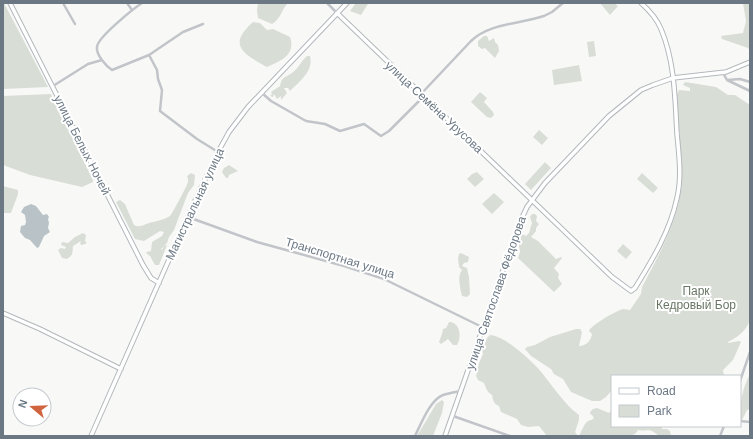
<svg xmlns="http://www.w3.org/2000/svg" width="753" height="439" font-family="Arial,sans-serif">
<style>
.green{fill:#d8ddd6}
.water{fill:#b9c3c7}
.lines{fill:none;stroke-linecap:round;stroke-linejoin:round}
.secondary-casing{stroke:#b3b8bc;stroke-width:5.5}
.street{stroke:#c1c4c8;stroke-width:2.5}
.secondary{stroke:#fff;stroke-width:3.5}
.labels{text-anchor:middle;stroke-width:4;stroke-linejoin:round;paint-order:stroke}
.street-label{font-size:12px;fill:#6b7884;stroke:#fff}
.park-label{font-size:12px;fill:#687765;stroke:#fff}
</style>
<rect width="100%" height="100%" fill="#f8f9f7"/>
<path class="green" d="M 3,3 L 4,3 L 48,87 L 3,89 Z
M 258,3 L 288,3 C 281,10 281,19 272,24 L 258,18 L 257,10 Z
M 356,3 L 371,3 L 368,4 L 361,15 L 350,11 Z
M 600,3 L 614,3 L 618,6 L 610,15 Z
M 743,3 L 750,3 L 750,51 L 748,48 L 722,39 L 721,36 L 743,33 L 746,21 Z
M 253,22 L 260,23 L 267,30 L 273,29 L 290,37 C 296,55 281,61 267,67 C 243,54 227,45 253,22 Z
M 484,36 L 487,36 L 489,41 L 494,38 L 495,42 L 498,45 L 499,51 L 495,58 L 485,48 L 482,49 L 478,46 L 478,41 Z
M 594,41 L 596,56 L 589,57 L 587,42 Z
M 307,56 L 310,56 C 314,71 299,82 290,91 L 288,88 L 284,88 L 287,93 L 281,100 L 281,96 L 277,99 L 274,94 L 273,97 L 270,96 L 272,94 L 271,92 L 280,86 C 282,76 285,78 292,73 C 298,69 302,60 307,56 Z
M 579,65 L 582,81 L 554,85 L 552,70 Z
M 685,82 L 716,87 L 728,95 L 735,95 L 750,105 L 750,320 C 746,331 738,337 728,342 L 728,343 L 739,341 L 741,342 L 733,360 L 723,370 L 724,376 L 612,376 L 612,390 L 606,397 L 600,401 L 592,401 L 571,392 L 563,379 L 554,374 L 551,369 L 531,356 L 525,349 L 527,347 L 535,345 L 550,337 L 576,329 L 580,329 L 582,332 L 579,346 C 586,346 591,341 592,334 L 589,331 C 591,325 616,311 623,309 C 624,309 629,310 630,310 L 641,294 L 642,287 C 660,253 678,221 682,183 L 677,95 L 679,90 L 690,91 L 690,88 L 683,85 Z
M 480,92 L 487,98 L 484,102 L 493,112 L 494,115 L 491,118 L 487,117 L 471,102 Z
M 51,94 L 93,180 L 93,182 L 82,187 L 30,175 L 3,165 L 3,96 Z
M 539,130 L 548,138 L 542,145 L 533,137 Z
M 545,162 L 551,168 L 531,190 L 525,184 Z
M 229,165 L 238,171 L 229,175 L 228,178 L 226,178 L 222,172 L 224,168 Z
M 477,172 L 484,179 L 475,187 L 467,179 L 472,174 Z
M 191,173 L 195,175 L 194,185 L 188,193 L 174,230 L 169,237 L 167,243 L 161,249 L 162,250 L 164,246 L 167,245 L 159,265 L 155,265 L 150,256 L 146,253 L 147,252 L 151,251 L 152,242 L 162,236 L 164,232 L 160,231 L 144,241 L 135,239 L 116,202 L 120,200 L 125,204 L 134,225 C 139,228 143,225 149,223 C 156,221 164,220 170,216 C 172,214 187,186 188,182 C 188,180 188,178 187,176 Z
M 642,173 L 658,188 L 653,193 L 637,179 Z
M 3,186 L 18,190 L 18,194 L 11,213 L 3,213 Z
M 494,193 L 504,202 L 492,214 L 482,204 Z
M 532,214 L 535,214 L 537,216 L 536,221 L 539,224 L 536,228 L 536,231 L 531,237 L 538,241 L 556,259 L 561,257 L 562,258 L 554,268 L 559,274 L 558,278 L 562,284 L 554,292 L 518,258 L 520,252 L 518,240 L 522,234 L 526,236 L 529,233 L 532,223 L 530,217 Z
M 83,233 L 86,235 L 85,241 L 87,243 L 82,245 L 80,244 L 81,241 L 73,246 C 72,254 74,254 67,259 L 62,258 L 58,250 L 61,248 L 65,249 L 66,247 L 61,245 L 62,242 L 68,243 L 75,237 Z
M 623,244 L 632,252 L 626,259 L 617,251 Z
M 461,253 L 469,257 L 468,262 L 464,263 L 462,266 L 467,268 L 469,277 L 470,294 L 467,297 L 462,296 C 460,287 457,277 462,270 L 459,267 L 458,258 L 459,254 Z
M 449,322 C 460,322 462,337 457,345 L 453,345 L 448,339 L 441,344 L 439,342 L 442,334 L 443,329 L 446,328 Z
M 490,335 C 504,335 533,362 542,373 C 550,383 557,393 565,402 C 569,407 574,411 579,415 L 579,420 L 575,432 L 578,436 L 547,436 L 539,426 L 528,427 L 521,425 L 517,419 L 501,412 L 499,406 C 494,404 493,401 492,395 C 487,392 486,388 484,383 L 478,380 L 476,376 L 479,363 L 483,354 L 482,350 L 487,338 Z
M 750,374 L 750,409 L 747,410 L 740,424 C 740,405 741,391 750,374 Z
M 442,400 L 444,402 L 442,413 L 433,436 L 417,436 L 436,404 Z
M 597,408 L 609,413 L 612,409 L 612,426 L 662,426 L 662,429 L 667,429 L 670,431 L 671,436 L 659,436 C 648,427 650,432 638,430 L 635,434 L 629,436 L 579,436 C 582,431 583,425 588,421 C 590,420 592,420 594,418 L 592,415 L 590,414 C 591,409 593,409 597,408 Z"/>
<path class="water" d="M 31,204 L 36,206 L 43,215 L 47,214 L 49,217 L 48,219 L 49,223 L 48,228 L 50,232 L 44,236 L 39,247 L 37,248 L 30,240 L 25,238 L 20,232 L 21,226 L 25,225 L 26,222 L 25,215 L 21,212 L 24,207 Z"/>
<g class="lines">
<defs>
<path id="secondary" d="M 10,3 L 143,265 L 151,278 L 159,283
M 337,13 L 612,277 L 631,291 L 635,288 C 653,259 670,231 677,198 C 682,177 679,155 677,134 C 675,99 675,62 661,29 C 657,19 650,11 641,3
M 3,313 L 40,329 L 121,369
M 91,436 L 194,203 L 218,152 L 229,132 L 248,107 L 347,3
M 445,436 L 520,222 L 527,207 L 545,183 L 609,116 L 641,90 L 653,85 L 673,78 L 726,72 L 750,62"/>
</defs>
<use href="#secondary" class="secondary-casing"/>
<path class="street" d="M 63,3 L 75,24
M 127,3 L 132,10
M 142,3 C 133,9 97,38 97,47 C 96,55 106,66 112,70 L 149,55 L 183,32 L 203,24
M 327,3 L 337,13
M 149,55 L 157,70 L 158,79 L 162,90 L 160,111 L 197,139 L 218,152
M 723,73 L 727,80 L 750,91
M 727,80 L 740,79 L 750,82
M 53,86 L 88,64 L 102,60
M 262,93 L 271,101 L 306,121 L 325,124 L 340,131 L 364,124 L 381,136 L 389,131 L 423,97
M 421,94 L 471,41 C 490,23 520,24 544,16 L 552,12 L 563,3
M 188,217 L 257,242 L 344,266 L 384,279 L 482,327
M 740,381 L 750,352
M 453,416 L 510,436
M 740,421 L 750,422
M 415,436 C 421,424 430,400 443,395 C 449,393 456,392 461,391
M 720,436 L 724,426"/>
<use href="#secondary" class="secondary"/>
</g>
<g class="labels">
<g class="street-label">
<text transform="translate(434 107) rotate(43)" y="4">улица Семёна Урусова</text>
<text transform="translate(82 145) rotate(63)" y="4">улица Белых Ночей</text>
<text transform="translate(195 204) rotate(-65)" y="4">Магистральная улица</text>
<text transform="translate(340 258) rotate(17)" y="4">Транспортная улица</text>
<text transform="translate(496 293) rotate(-71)" y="4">улица Святослава Фёдорова</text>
</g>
<g class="park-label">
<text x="696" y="295">Парк<tspan x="696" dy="14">Кедровый Бор</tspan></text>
</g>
</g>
<rect width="753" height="439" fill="none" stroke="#6b7884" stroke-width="8"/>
<rect x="611" y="375" width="130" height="52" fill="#ffffff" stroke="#c4c9ce"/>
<rect x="619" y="388" width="20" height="6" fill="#ffffff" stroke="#c4c9ce"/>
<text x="647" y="395" font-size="12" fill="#6b7884">Road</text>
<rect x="619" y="405" width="20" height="12" fill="#d8ddd6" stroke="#c4c9ce"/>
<text x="647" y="415" font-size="12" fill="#6b7884">Park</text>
<g transform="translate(32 407) rotate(289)"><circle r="19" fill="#ffffff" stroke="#c4c9ce"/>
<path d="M0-3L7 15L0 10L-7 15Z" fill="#d0643f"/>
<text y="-6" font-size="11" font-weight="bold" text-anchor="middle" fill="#6b7884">N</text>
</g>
</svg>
